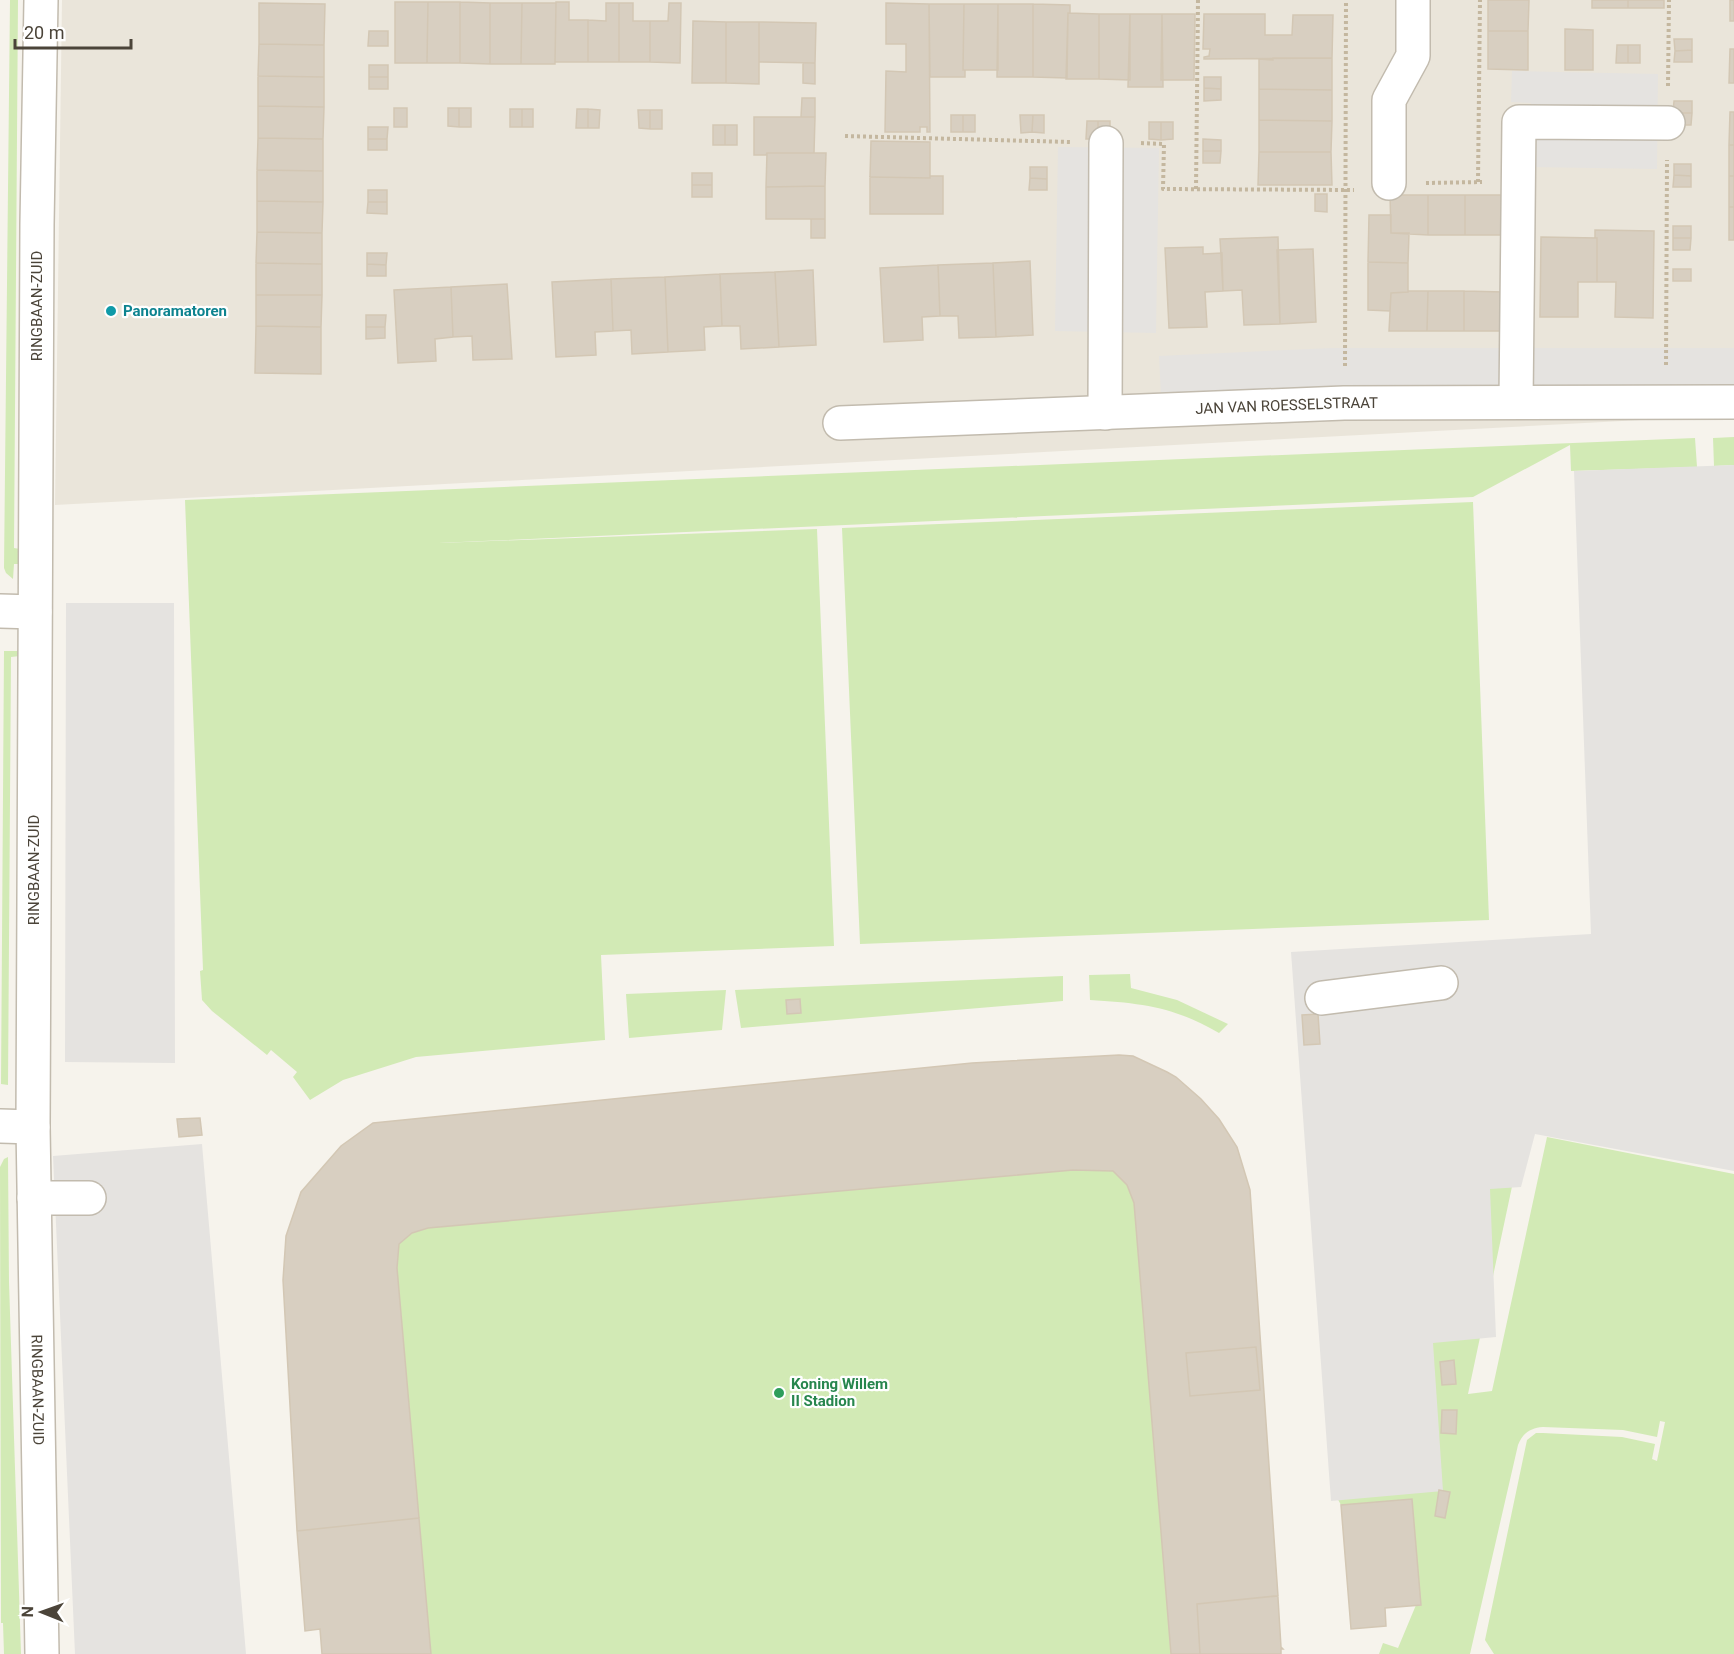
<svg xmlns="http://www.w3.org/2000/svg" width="1734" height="1654" font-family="Roboto,sans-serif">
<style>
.residential{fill:#eae5da}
.green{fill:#d2eab5;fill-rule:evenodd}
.parking{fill:#e5e3e0}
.building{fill:#d8cfc1;stroke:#d3c7b4;stroke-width:1.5}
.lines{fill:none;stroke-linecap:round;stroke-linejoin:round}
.minor-casing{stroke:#c2bbae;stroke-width:36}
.path{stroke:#c4b79f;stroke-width:4;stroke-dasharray:3 3;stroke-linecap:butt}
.minor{stroke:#fff;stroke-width:33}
.culture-dot{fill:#0f9aa8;stroke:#fff;stroke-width:2}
.leisure-dot{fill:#2e9e5b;stroke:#fff;stroke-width:2}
.labels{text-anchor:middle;stroke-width:4.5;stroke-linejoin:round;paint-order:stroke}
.street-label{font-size:15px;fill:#4b4439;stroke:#fff}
.culture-label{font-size:15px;font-weight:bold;fill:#0d838f;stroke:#fff;text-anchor:start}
.leisure-label{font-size:15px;font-weight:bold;fill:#27864d;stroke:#fff;text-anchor:start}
</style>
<rect width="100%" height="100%" fill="#f6f3ec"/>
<path class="residential" d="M 62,0 L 1734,0 L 1734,415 L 55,505 Z"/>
<path class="green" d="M 10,0 L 18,0 L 14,548 L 20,549 L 20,564 L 14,564 L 13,579 L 6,573 L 4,568 Z
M 1734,437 L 1734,465 L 1714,466 L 1713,438 Z
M 1695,438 L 1697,467 L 1571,471 L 1570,445 L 1473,497 L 439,543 L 817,529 L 834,946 L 601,955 L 605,1040 L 416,1057 L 343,1080 L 310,1100 L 293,1077 L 297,1072 L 271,1050 L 267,1055 L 212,1011 L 202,1000 L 200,971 L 203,970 L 185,500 Z
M 1473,502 L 1489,920 L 860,944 L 842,528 Z
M 4,651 L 19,651 L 20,656 L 11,657 L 8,1085 L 1,1084 Z
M 1130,974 L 1131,988 L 1177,1000 L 1228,1024 L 1219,1033 C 1175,1007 1141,1003 1090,1000 L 1089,975 Z
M 1063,976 L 1063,1001 L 741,1028 L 735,990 Z
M 726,990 L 722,1030 L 629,1038 L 626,994 Z
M 1524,1130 L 1468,1394 L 1492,1391 L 1547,1137 L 1734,1174 L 1734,1654 L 1494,1654 L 1485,1640 L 1527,1440 L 1536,1433 L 1543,1433 L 1622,1437 L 1655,1444 L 1652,1459 L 1657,1461 L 1665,1422 L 1660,1421 L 1657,1437 L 1623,1430 L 1543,1427 C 1530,1428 1523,1433 1518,1445 L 1470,1654 L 1379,1654 L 1383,1643 L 1398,1648 L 1416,1605 L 1421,1605 L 1412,1499 L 1341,1505 L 1336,1496 L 1427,1333 L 1478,1178 ZM 1454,1361 L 1456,1383 L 1442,1385 L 1440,1362 Z
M 8,1157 L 9,1282 L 21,1654 L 4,1654 L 3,1623 L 1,1623 L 0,1167 L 4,1159 Z
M 1073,1170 L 1113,1171 L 1127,1185 L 1134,1203 L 1171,1654 L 431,1654 L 397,1268 L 399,1244 L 412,1233 L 428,1228 Z"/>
<path class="parking" d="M 1512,71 L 1658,74 L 1657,169 L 1530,167 L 1531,103 L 1511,102 Z
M 1058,147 L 1159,148 L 1156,333 L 1055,331 Z
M 1332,348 L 1734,348 L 1734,389 L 1161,396 L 1159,356 Z
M 1734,465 L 1734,1171 L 1535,1134 L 1521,1187 L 1490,1189 L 1496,1337 L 1433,1343 L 1443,1491 L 1331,1501 L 1291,952 L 1591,934 L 1574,471 Z
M 66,603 L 174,603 L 175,1063 L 65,1062 Z
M 202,1144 L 246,1654 L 75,1654 L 53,1156 Z"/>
<path class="building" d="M 1488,0 L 1529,0 L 1528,31 L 1488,31 Z
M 1592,0 L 1628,0 L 1628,8 L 1592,8 Z
M 1628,0 L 1664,0 L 1664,8 L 1628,8 Z
M 1730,0 L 1734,0 L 1734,21 L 1730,21 Z
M 395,2 L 428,2 L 427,63 L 395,63 Z
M 428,2 L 460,2 L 460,63 L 427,63 Z
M 460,2 L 490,3 L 490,64 L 460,63 Z
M 556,2 L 569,2 L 569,20 L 588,20 L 588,62 L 555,62 Z
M 259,3 L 325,4 L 324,45 L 259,44 Z
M 490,3 L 522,3 L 521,64 L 490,64 Z
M 522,3 L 556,3 L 555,64 L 521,64 Z
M 606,3 L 619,3 L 619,62 L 588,62 L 588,20 L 606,21 Z
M 619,3 L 633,3 L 633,21 L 650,21 L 650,62 L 619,62 Z
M 669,3 L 681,3 L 680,63 L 650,62 L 650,21 L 668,21 Z
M 886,3 L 929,4 L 930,132 L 927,132 L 927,127 L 920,127 L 920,132 L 885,132 L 886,71 L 906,72 L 906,44 L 886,44 Z
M 929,4 L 964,4 L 963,70 L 965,70 L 965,77 L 930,77 Z
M 964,4 L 998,4 L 998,70 L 963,70 Z
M 998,4 L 1033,4 L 1033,77 L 997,77 Z
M 1033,4 L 1070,5 L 1070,13 L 1068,13 L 1067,78 L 1033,77 Z
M 1068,13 L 1099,14 L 1099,79 L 1066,79 Z
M 1099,14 L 1130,14 L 1130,80 L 1099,79 Z
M 1130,14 L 1162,14 L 1163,87 L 1128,87 Z
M 1162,14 L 1195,14 L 1194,80 L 1161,80 Z
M 1204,14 L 1265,14 L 1265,35 L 1292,35 L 1293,15 L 1333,15 L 1332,58 L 1204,59 L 1204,57 L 1209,56 L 1210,49 L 1203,49 Z
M 693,21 L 726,22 L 726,83 L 692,83 Z
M 726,22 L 759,22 L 759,84 L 726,83 Z
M 759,22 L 816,23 L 815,63 L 759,62 Z
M 1565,29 L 1593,30 L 1593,70 L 1565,70 Z
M 369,31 L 388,31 L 388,46 L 368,46 Z
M 1488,31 L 1528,31 L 1528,70 L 1488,69 Z
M 1674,39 L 1692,39 L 1692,50 L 1675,51 Z
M 259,44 L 324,45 L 324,77 L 258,76 Z
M 1617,45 L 1628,45 L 1628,63 L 1616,63 Z
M 1628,45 L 1640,45 L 1640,63 L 1628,63 Z
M 1730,49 L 1734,49 L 1734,83 L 1729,83 Z
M 1692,50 L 1692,62 L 1674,62 L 1675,51 Z
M 1273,58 L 1332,58 L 1332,90 L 1259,89 L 1259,59 L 1273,60 Z
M 803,63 L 815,63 L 815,84 L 803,83 Z
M 369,65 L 388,65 L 388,77 L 369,77 Z
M 258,76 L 324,77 L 324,107 L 258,106 Z
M 369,77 L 388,77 L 388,89 L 369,89 Z
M 1204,77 L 1221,77 L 1221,89 L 1204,88 Z
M 1204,88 L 1221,89 L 1221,100 L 1204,101 Z
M 1259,89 L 1332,90 L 1332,121 L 1259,120 Z
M 802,98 L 815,98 L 815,117 L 801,117 Z
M 1674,101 L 1692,101 L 1692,113 L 1673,113 Z
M 258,106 L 324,107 L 323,139 L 258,138 Z
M 394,108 L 407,108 L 407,127 L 394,127 Z
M 448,108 L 459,108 L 459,127 L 448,126 Z
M 459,108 L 471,108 L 471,127 L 459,127 Z
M 510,109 L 522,109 L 522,127 L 510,127 Z
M 522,109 L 533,109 L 533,127 L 522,127 Z
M 577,109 L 588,109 L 588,128 L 576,128 Z
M 588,109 L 600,110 L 599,128 L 588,128 Z
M 638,110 L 650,110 L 650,129 L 639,128 Z
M 650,110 L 662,110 L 662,129 L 650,129 Z
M 1730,112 L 1734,112 L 1734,145 L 1729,145 Z
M 1673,113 L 1692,113 L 1691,125 L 1674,125 Z
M 951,115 L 963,115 L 963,132 L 951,132 Z
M 963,115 L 975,115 L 975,132 L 963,132 Z
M 1020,115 L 1033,115 L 1032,132 L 1021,133 Z
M 1033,115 L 1044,115 L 1044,133 L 1032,132 Z
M 754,117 L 815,117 L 814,153 L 767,153 L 766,155 L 754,155 Z
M 1259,120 L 1332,121 L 1331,152 L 1259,152 Z
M 1087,121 L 1098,121 L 1098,139 L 1086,139 Z
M 1098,121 L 1110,121 L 1110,139 L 1098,139 Z
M 1149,122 L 1161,122 L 1161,140 L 1149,139 Z
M 1161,122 L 1173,122 L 1173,139 L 1161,140 Z
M 713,125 L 725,125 L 725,145 L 713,145 Z
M 725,125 L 737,125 L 737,145 L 725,145 Z
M 368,127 L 388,127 L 387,139 L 368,139 Z
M 258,138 L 323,139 L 323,171 L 257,170 Z
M 368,139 L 387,139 L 387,150 L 368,150 Z
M 1203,139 L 1221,140 L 1221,151 L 1203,151 Z
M 871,141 L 930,142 L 930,178 L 870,177 Z
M 1729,145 L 1734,145 L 1734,176 L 1729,176 Z
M 1203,151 L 1221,151 L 1220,163 L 1203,163 Z
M 1259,152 L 1331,152 L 1332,185 L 1258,185 Z
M 767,153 L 826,153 L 825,186 L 766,187 Z
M 1674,164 L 1691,164 L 1691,176 L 1674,175 Z
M 1030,167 L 1047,167 L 1047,179 L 1030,178 Z
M 257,170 L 323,171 L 323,202 L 257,201 Z
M 692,173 L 712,173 L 712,185 L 692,185 Z
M 1674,175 L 1691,176 L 1691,187 L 1673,187 Z
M 930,176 L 943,176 L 943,214 L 870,214 L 870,177 L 930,178 Z
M 1729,176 L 1734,176 L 1734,207 L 1729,207 Z
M 1030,178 L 1047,179 L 1047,190 L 1029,190 Z
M 692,185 L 712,185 L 712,197 L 692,197 Z
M 825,186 L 825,219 L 766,219 L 766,187 Z
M 368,190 L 387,190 L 387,202 L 368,202 Z
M 1315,194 L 1327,194 L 1327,212 L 1315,211 Z
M 1390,195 L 1428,195 L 1428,235 L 1391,233 Z
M 1428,195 L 1465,195 L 1465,235 L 1428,235 Z
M 1465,195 L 1504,195 L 1503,235 L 1465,235 Z
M 257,201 L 323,202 L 322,233 L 257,232 Z
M 368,202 L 387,202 L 387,214 L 367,213 Z
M 1729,207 L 1734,207 L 1734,240 L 1729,240 Z
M 1369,215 L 1391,215 L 1391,233 L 1409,233 L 1408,263 L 1368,262 Z
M 811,219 L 825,219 L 825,238 L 811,238 Z
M 1673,226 L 1691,226 L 1691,238 L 1673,238 Z
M 1595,230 L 1654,231 L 1653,318 L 1615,317 L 1616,282 L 1597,282 L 1597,238 L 1595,238 Z
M 257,232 L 322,233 L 322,264 L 256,263 Z
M 1278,237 L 1280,324 L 1244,325 L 1242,290 L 1223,291 L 1220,239 Z
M 1541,237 L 1597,238 L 1597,282 L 1578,282 L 1578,317 L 1540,317 Z
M 1673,238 L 1691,238 L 1690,250 L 1673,250 Z
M 1203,247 L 1203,254 L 1222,253 L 1223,291 L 1205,292 L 1207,327 L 1169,328 L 1165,248 Z
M 1313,249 L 1316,322 L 1280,324 L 1277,250 Z
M 367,253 L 387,253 L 386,265 L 367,264 Z
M 1030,261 L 1033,335 L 996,337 L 993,263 Z
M 1368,262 L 1408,263 L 1408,292 L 1391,293 L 1390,311 L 1368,310 Z
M 256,263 L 322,264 L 322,295 L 256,295 Z
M 993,263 L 996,337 L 959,338 L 958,316 L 940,316 L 938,265 Z
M 367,264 L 386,265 L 386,276 L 367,276 Z
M 938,265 L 940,316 L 922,317 L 923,340 L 884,342 L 880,268 Z
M 1673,269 L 1691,269 L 1691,281 L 1673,281 Z
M 813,270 L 816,345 L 779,347 L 775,272 Z
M 775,272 L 779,347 L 741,349 L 740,326 L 722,326 L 720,274 Z
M 720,274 L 722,326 L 704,327 L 705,350 L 668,352 L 665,277 Z
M 665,277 L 668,352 L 632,354 L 631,330 L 613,331 L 611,279 Z
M 611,279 L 613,331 L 595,332 L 596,355 L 556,357 L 552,282 Z
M 507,284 L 512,359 L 473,360 L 472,336 L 453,337 L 451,287 Z
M 451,287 L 453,337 L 435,339 L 436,361 L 398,363 L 394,290 Z
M 1408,291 L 1428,291 L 1427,331 L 1389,331 L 1391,293 L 1408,292 Z
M 1428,291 L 1464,291 L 1464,331 L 1427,331 Z
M 1464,291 L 1503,292 L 1503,331 L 1464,331 Z
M 256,295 L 322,295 L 321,327 L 256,326 Z
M 366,315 L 386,315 L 385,327 L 366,327 Z
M 256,326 L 321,327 L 321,374 L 255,373 Z
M 366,327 L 385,327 L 385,338 L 366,339 Z
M 800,999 L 801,1013 L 787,1014 L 786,1000 Z
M 1318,1014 L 1320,1044 L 1304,1045 L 1302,1015 Z
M 1119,1055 L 1133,1056 L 1167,1072 L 1176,1077 L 1201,1099 L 1219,1119 L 1237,1147 L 1250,1190 L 1278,1596 L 1197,1604 L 1200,1654 L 1171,1654 L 1134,1203 L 1127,1185 L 1113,1171 L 1073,1170 L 428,1228 L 412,1233 L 399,1244 L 397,1268 L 419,1518 L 297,1531 L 283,1280 L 286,1236 L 301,1192 L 341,1146 L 373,1123 L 972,1063 Z
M 200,1118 L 202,1135 L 179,1137 L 177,1119 Z
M 1256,1347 L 1260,1390 L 1190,1396 L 1186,1353 Z
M 1454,1360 L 1456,1384 L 1442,1385 L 1440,1362 Z
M 1442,1410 L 1457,1410 L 1456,1434 L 1441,1433 Z
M 1439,1490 L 1450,1492 L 1445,1518 L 1435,1516 Z
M 1412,1499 L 1421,1605 L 1385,1608 L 1386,1626 L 1351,1629 L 1341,1505 Z
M 419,1518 L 431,1654 L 322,1654 L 320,1629 L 305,1631 L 297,1531 Z
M 1274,1596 L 1278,1596 L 1278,1598 L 1281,1647 L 1283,1649 L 1281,1649 L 1281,1654 L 1200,1654 L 1197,1604 Z"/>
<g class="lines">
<defs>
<g id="minor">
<path id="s1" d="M 41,0 L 37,224 L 33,1127 L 42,1654"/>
<path d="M 1389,183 L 1389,100 L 1413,56 L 1413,0"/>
<path d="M 1516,402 L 1519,122 L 1668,123"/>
<path d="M 1105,413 L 1106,143"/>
<path id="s2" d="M 840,423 L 1344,403 L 1734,402"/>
<path d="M 0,611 L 35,612"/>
<path d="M 1322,998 L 1441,983"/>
<path d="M 0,1126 L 33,1127"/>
<path d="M 34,1198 L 89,1198"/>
</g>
</defs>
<use href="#minor" class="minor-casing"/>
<path class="path" d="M 1668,86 L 1669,0
M 845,136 L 1070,142
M 1141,143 L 1164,144 L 1163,189 L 1354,190
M 1478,182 L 1480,0
M 1426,183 L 1482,182
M 1196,189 L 1198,0
M 1666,365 L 1667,160
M 1345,366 L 1346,0"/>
<use href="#minor" class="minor"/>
</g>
<circle class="culture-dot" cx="111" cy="311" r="6"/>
<circle class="leisure-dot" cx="779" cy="1393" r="6"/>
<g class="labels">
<g class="street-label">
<text transform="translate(37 306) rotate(-90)" y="5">RINGBAAN-ZUID</text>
<text dy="5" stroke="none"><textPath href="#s2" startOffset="447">JAN VAN ROESSELSTRAAT</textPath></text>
<text transform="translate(34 870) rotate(-90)" y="5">RINGBAAN-ZUID</text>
<text dy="5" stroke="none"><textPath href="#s1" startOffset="1390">RINGBAAN-ZUID</textPath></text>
</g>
<g class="culture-label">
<text x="123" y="316">Panoramatoren</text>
</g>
<g class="leisure-label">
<text x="791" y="1389">Koning Willem<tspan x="791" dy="17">II Stadion</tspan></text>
</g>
</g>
<g transform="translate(42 1612) rotate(271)" stroke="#ffffff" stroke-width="4.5" paint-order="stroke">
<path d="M0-4.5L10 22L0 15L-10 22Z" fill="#4b4439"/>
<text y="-9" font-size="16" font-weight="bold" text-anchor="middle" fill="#4b4439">N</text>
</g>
<path d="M15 39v9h116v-9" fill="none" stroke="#4b4439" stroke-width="3"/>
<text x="24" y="39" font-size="18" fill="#4b4439" stroke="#ffffff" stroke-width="4.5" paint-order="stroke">20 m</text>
</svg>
